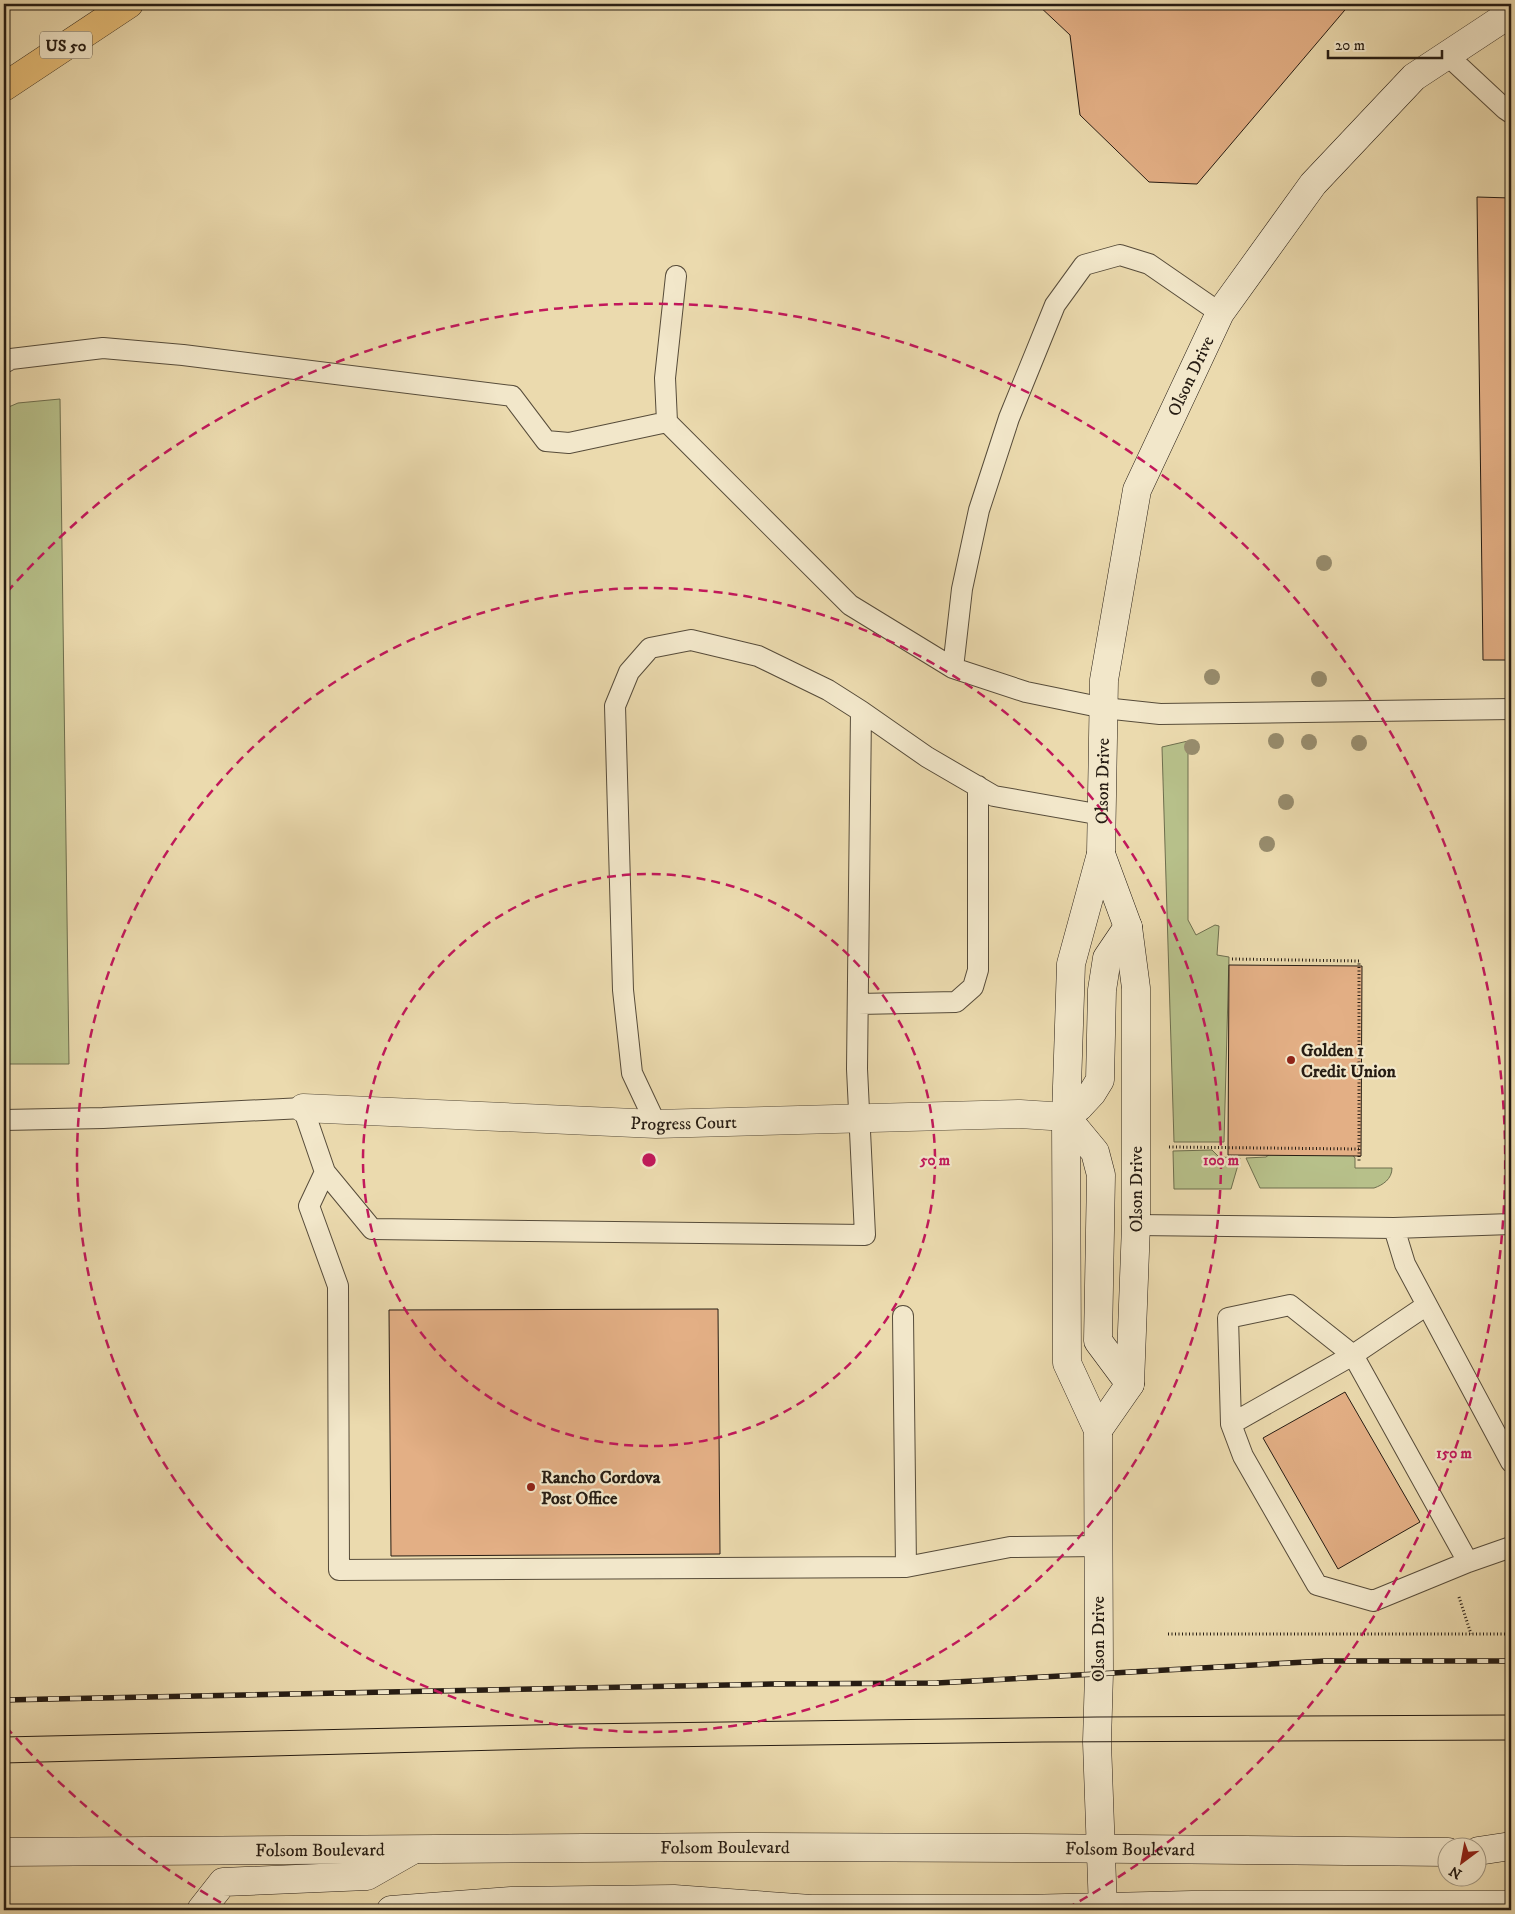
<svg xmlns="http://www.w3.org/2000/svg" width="1515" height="1914" font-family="'IM FELL DW Pica',serif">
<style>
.green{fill:#b7c08a;stroke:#6e6e4e}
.building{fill:#e3af85;stroke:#261c13}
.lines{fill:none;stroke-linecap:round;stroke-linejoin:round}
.lane-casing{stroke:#574c3a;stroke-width:22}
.street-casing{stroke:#574c3a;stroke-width:29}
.secondary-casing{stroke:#261c13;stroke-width:29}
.highway-casing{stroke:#261c13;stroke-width:29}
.path{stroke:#261c13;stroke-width:3;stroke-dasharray:1 2.5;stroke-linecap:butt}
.lane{stroke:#f2e7ca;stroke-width:20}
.street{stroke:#f2e7ca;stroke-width:28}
.secondary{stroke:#f2e7ca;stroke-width:28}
.highway{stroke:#e6bd77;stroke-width:28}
.tram{stroke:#261c13;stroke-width:1}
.rail-casing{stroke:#261c13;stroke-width:5.5}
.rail{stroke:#f2e7ca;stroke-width:4;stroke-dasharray:11;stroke-linecap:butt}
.tree{fill:#978c6d}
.ring{fill:none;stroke:#c2185b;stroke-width:2.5;stroke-dasharray:9 6}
.poi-dot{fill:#8f2418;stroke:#f2e7ca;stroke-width:2}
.labels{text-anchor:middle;stroke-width:4.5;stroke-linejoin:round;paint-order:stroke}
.shield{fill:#f2e7ca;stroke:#63594a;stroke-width:1}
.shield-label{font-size:16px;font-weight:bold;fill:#261c13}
.street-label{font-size:18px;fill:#261c13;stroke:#f2e7ca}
.poi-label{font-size:18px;font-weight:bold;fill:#261c13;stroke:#f2e7ca;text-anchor:start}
.centre{fill:#c2185b;stroke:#f2e7ca;stroke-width:2.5}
.ring-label{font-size:15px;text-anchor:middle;font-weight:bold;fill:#c2185b;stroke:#f2e7ca;stroke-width:4.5;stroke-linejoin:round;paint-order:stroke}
</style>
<rect width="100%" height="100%" fill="#ebdaae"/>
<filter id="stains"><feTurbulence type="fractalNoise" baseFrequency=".004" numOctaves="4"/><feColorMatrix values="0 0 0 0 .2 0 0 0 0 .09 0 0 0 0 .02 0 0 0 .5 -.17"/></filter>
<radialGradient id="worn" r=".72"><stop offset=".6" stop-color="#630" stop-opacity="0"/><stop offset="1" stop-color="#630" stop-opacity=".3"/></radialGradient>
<path class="green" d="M 60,399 L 69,1064 L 4,1064 L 4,409 L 18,403 Z
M 1188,741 L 1188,920 L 1196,935 L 1215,925 L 1219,926 L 1217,955 L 1229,957 L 1224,1142 L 1174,1142 L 1162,747 Z
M 1212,1150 L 1219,1157 L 1240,1158 L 1231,1189 L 1174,1189 L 1173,1151 Z
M 1270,1154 L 1352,1154 L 1355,1158 L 1355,1168 L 1392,1168 C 1392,1179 1383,1185 1374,1188 L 1260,1188 L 1246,1158 L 1266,1157 Z"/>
<path class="building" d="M 1037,4 L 1350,4 L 1197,184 L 1149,182 L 1080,115 L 1070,35 Z
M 1477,197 L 1511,198 L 1511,660 L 1483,660 Z
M 1229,965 L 1362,966 L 1361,1156 L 1228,1155 Z
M 718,1309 L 720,1554 L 391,1556 L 389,1310 Z
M 1345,1392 L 1420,1522 L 1338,1569 L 1263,1438 Z"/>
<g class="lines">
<defs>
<path id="lane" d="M 1447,55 L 1505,109 L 1511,113
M 676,276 L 665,378 L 667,422 L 850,605 L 953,668 L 1026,692 L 1104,708 L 1160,714 L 1511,709
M 4,363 L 11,359 L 103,348 L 183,355 L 512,396 L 546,441 L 569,443 L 667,422
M 953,668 L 962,589 L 979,510 L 1009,418 L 1055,305 L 1084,265 L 1120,255 L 1149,264 L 1220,313
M 858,1004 L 956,1002 L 973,987 L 978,970 L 978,786
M 4,1120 L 103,1118 L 303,1108 L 325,1172 L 372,1229 L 865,1235 L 857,1069 L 861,711
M 656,1124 L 632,1073 L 623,990 L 615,706 L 629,672 L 650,648 L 691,640 L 758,656 L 828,690 L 861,711 L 927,757 L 994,796 L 1102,815
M 325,1172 L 309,1206 L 338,1286 L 339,1570 L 906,1567 L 1010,1547 L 1097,1546
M 1136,1225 L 1394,1228 L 1511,1224
M 1394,1228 L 1405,1264 L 1511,1462
M 1427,1305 L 1353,1355 L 1231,1424 L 1243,1456 L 1317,1585 L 1373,1601 L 1468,1562
M 903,1316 L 906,1567
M 1231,1424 L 1228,1318 L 1290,1305 L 1353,1355 L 1468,1562 L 1511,1547"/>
<g id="street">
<path id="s1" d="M 303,1108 L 656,1124 L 1020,1114 L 1066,1117"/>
</g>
<g id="secondary">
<path d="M 1066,1117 L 1095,1152 L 1101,1175 L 1098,1341 L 1130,1384"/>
<path d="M 1066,1117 L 1079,1107 L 1092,1093 L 1100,1080 L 1102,990 L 1107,958 L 1128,927"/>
<path id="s2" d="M 1098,1430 L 1130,1384 L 1136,1225 L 1136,988 L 1128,927 L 1101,854"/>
<path d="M 1478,1851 L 1511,1846"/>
<path id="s3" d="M 4,1852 L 738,1847 L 1026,1848 L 1448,1852"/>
<path d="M 201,1910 L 223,1882 L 367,1876 L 411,1851"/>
<path d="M 391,1910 L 511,1901 L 674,1899 L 811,1909 L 1023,1909 L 1192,1905 L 1511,1905"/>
<path id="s4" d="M 1103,1910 L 1097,1742 L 1099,1673 L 1098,1430 L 1067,1363 L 1066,1117 L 1071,964 L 1101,854 L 1104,680 L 1137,490 L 1220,313 L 1313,184 L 1414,77 L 1511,13"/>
</g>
<path id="highway" d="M 4,87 L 129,4"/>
</defs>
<use href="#lane" class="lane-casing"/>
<use href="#street" class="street-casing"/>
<use href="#secondary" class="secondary-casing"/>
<use href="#highway" class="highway-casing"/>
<path class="path" d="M 1232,959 L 1359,961 L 1359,1162
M 1169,1147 L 1359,1149
M 1459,1597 L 1471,1634
M 1168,1634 L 1511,1634"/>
<use href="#lane" class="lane"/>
<use href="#street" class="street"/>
<use href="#secondary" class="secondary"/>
<use href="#highway" class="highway"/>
<path class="tram" d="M 4,1737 L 576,1724 L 1097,1717 L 1511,1715
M 4,1763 L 577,1748 L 1043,1742 L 1511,1740"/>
<defs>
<path id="rail" d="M 4,1700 L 771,1684 L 937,1683 L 1324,1661 L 1511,1661"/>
</defs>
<use href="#rail" class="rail-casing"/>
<use href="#rail" class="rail"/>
</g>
<g class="tree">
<circle cx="1324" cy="563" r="8"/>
<circle cx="1212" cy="677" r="8"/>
<circle cx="1319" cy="679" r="8"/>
<circle cx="1276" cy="741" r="8"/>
<circle cx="1309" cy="742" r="8"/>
<circle cx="1359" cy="743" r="8"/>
<circle cx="1192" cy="747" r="8"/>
<circle cx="1286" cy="802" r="8"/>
<circle cx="1267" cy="844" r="8"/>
</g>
<g class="ring">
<circle cx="649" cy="1160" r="286"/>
<circle cx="649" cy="1160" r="572"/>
<path d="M234 1910A857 857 0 0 1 7 1728M7 592A857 857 0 1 1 1064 1910"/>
</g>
<g class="poi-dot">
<circle cx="1291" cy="1060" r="5"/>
<circle cx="531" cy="1487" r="5"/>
</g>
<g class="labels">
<rect class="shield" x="40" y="31.5" width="52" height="27" rx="4"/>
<g class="shield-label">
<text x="66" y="51">US 50</text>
</g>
<g class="street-label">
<text dy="6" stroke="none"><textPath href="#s4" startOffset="1560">Olson Drive</textPath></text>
<text dy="6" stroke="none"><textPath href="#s4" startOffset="1140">Olson Drive</textPath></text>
<text dy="6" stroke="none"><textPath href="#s1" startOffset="381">Progress Court</textPath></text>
<text dy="6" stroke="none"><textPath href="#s2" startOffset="251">Olson Drive</textPath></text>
<text transform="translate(1098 1639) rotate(-90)" y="6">Olson Drive</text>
<text dy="6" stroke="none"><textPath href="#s3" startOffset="721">Folsom Boulevard</textPath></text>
<text dy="6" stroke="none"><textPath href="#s3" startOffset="1126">Folsom Boulevard</textPath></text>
<text dy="6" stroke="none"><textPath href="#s3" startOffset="316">Folsom Boulevard</textPath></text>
</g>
<g class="poi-label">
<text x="1301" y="1056">Golden 1<tspan x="1301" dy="21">Credit Union</tspan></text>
<text x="541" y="1483">Rancho Cordova<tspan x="541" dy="21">Post Office</tspan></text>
</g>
</g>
<circle cx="649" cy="1160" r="8" class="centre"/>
<g class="ring-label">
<text x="935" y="1165">50 m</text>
<text x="1221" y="1165">100 m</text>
<text x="1454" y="1458">150 m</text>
</g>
<rect width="1515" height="1914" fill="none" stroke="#ebdaae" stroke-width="20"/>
<rect x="5" y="5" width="1505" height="1904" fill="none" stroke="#261c13" stroke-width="2.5"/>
<rect x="10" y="10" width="1495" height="1894" fill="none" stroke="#261c13"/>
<g transform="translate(1462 1862) rotate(212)"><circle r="24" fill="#f2e7ca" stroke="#a09681"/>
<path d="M0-4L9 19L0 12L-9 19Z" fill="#8f2418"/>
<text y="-8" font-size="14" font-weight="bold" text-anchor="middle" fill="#261c13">N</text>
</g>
<path d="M1328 50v8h114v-8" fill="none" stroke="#261c13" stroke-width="2.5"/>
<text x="1335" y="50" font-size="15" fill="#261c13" stroke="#f2e7ca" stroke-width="4" paint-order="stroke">20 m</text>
<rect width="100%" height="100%" filter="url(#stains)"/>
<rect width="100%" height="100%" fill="url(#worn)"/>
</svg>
